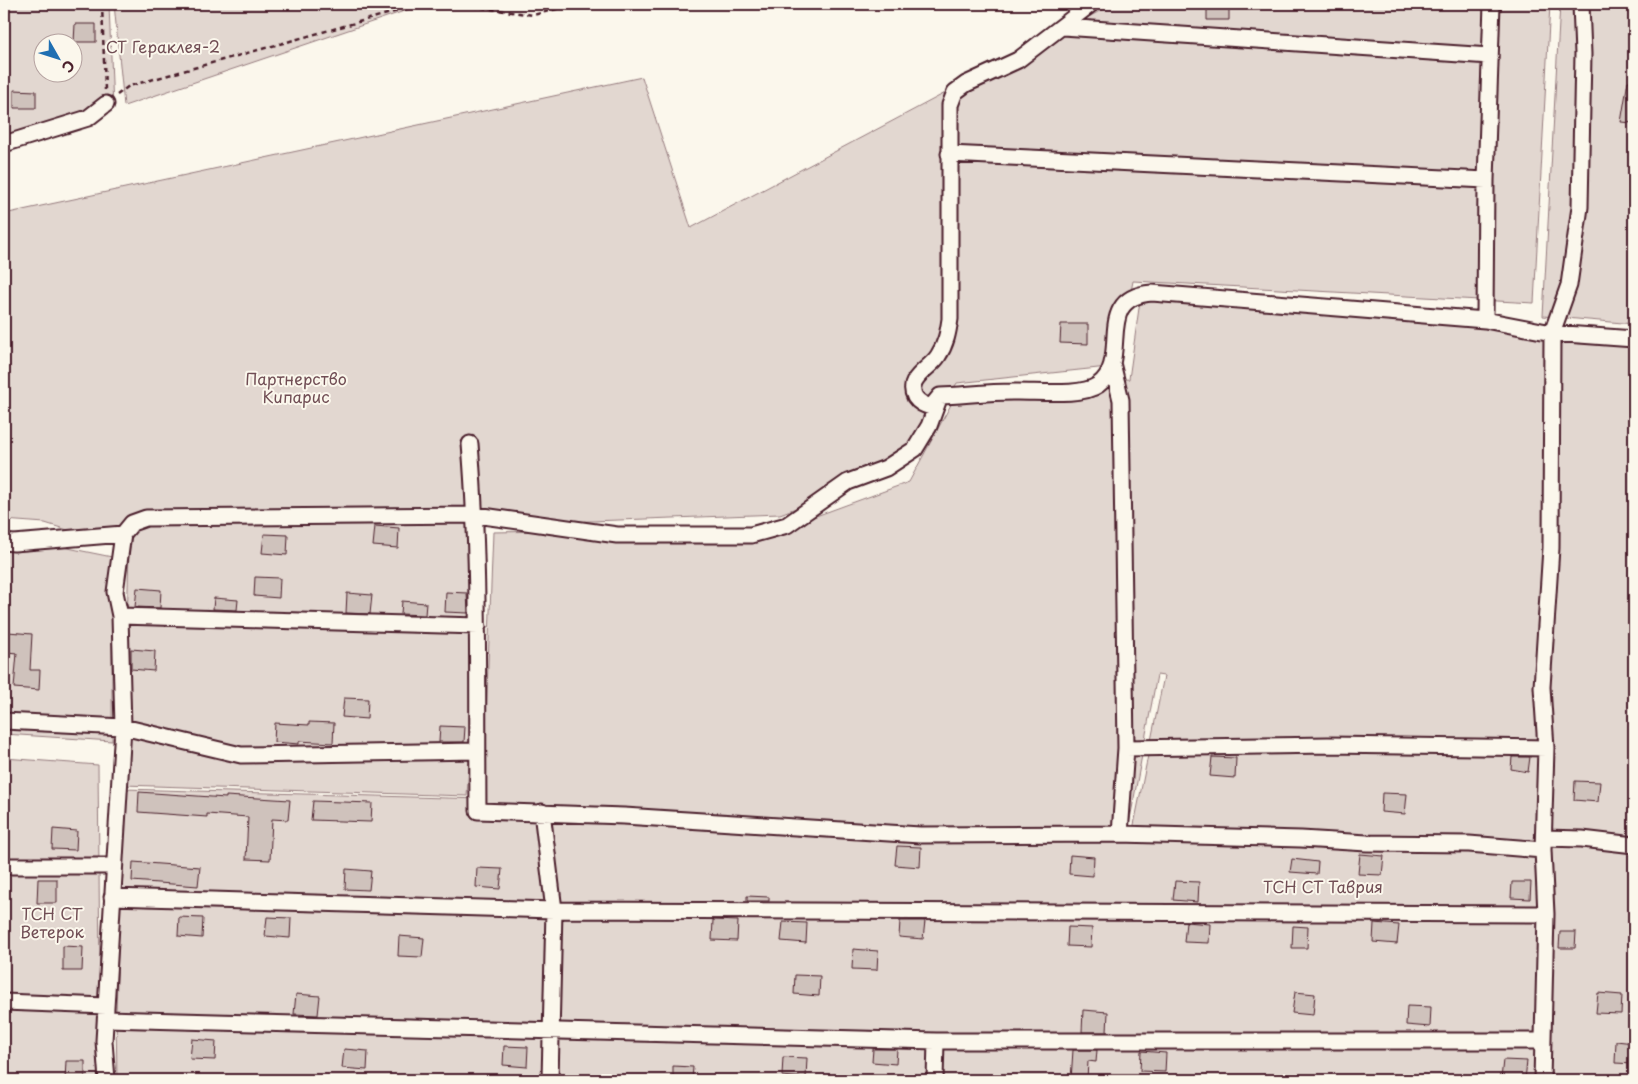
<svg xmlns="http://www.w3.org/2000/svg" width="1638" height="1084" font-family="'Playpen Sans',sans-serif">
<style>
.green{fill:#e2d7d0;stroke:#967b7e;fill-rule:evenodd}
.building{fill:#cfc2bc;stroke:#4a1f2b}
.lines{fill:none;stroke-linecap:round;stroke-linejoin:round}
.minor-casing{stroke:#4a1f2b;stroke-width:19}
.path{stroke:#4a1f2b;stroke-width:2.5;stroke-dasharray:5 4;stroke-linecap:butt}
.minor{stroke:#fbf7ec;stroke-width:15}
.labels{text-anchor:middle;stroke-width:4;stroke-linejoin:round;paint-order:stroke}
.park-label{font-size:16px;fill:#704d54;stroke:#fbf7ec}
</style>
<rect width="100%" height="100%" fill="#fbf7ec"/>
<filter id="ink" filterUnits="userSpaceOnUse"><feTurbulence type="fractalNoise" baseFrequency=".02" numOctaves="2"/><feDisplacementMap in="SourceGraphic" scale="10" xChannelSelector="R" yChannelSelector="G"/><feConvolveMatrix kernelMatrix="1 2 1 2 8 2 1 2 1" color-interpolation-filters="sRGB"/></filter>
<g filter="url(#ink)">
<path class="green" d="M 4,4 L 109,4 L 113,110 L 4,144 ZM 42,42 L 72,42 L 72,72 L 42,72 Z
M 114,4 L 425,4 L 124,106 Z
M 1113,4 L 1550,4 L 1534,303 L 1133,281 L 1117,366 L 957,383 L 902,468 L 780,514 L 484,525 L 467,796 L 123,785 L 129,549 L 45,523 L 4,520 L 4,214 L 642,77 L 691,228 Z
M 1560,4 L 1634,4 L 1634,324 L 1543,316 Z
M 1141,294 L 1634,332 L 1634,1080 L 117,1080 L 116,1013 L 123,789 L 483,799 L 493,532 L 786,527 L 909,482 L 954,399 L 1129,379 ZM 1157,675 L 1164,676 L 1133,830 L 1128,830 Z
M 4,535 L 112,557 L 112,741 L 4,734 Z
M 4,758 L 98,765 L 101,1080 L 4,1080 Z"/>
<path class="building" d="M 1207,4 L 1229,4 L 1229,20 L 1207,20 Z
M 75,24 L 96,24 L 96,42 L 74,42 Z
M 1628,81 L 1634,81 L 1634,123 L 1621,122 Z
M 14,90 L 36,91 L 36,108 L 14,108 Z
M 1061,324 L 1088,324 L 1088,344 L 1060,343 Z
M 375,526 L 399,528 L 398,548 L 373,546 Z
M 264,534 L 288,535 L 287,555 L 262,553 Z
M 255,577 L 280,578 L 279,598 L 254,596 Z
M 137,588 L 161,590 L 160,608 L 135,607 Z
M 446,592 L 467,593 L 468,613 L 445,612 Z
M 347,593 L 372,595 L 370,614 L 346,613 Z
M 214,598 L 238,600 L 237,610 L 213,609 Z
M 402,601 L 426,603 L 425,615 L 401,614 Z
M 8,632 L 32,634 L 30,670 L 40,670 L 39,690 L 14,688 L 17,653 L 7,652 Z
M 131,649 L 155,651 L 154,671 L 131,669 Z
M 344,698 L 368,699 L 367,719 L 342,717 Z
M 309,722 L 334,723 L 333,743 L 299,741 L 299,744 L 274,742 L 275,723 L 309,725 Z
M 440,726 L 465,727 L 464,742 L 439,742 Z
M 1212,757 L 1236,758 L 1235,778 L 1210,776 Z
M 1512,757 L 1530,757 L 1528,772 L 1511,769 Z
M 1575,781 L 1600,782 L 1598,802 L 1574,800 Z
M 139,792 L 226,798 L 226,796 L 290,800 L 288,820 L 272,819 L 270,860 L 246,859 L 248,817 L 207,814 L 207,817 L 138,812 Z
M 1382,793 L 1407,794 L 1405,814 L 1381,812 Z
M 313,801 L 372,803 L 371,822 L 311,820 Z
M 53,829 L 77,831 L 76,850 L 52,849 Z
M 897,846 L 921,847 L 920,867 L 895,865 Z
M 1360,854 L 1384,856 L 1382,875 L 1358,874 Z
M 1070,855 L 1094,857 L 1093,876 L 1069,874 Z
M 1292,859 L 1318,862 L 1317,874 L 1290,872 Z
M 133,862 L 200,867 L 198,886 L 132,881 Z
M 477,868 L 502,869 L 500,889 L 476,887 Z
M 346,869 L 371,871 L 369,890 L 345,889 Z
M 38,879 L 57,879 L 57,903 L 37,903 Z
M 1175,881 L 1199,882 L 1198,902 L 1173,900 Z
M 1512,882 L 1531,882 L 1530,899 L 1511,898 Z
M 747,896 L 769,897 L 769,901 L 747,901 Z
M 179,917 L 203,918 L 202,938 L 178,936 Z
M 267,917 L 291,918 L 290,938 L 265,936 Z
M 713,920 L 738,921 L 737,941 L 712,940 Z
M 900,921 L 925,921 L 923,939 L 899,937 Z
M 783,922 L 807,923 L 806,943 L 781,941 Z
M 1186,922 L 1210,924 L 1209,943 L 1184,942 Z
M 1374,923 L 1399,925 L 1397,944 L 1373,942 Z
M 1293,926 L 1308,927 L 1307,948 L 1292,948 Z
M 1068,927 L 1092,928 L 1091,947 L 1067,946 Z
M 1560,932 L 1576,932 L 1575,948 L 1559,948 Z
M 399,936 L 424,938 L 422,957 L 398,956 Z
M 63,946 L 83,947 L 82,971 L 63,971 Z
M 853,949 L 878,951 L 877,970 L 852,969 Z
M 795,975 L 820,976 L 819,996 L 794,994 Z
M 1295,992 L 1315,994 L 1313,1015 L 1292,1013 Z
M 1598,993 L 1622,995 L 1621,1014 L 1596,1013 Z
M 296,994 L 320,996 L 318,1015 L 294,1014 Z
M 1407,1006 L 1431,1007 L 1430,1027 L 1406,1025 Z
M 1083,1010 L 1108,1012 L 1107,1032 L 1082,1032 Z
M 192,1039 L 216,1041 L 215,1060 L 190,1059 Z
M 1616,1041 L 1634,1043 L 1634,1064 L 1615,1063 Z
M 504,1046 L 528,1047 L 527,1067 L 503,1065 Z
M 344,1049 L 368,1051 L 367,1070 L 342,1068 Z
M 873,1049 L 897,1049 L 896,1064 L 872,1062 Z
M 1097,1050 L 1096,1062 L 1088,1061 L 1087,1080 L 1071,1080 L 1073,1050 Z
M 1141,1051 L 1166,1053 L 1165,1072 L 1140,1071 Z
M 783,1057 L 807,1058 L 806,1078 L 782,1076 Z
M 1503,1060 L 1527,1061 L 1525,1080 L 1501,1079 Z
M 66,1061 L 85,1061 L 85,1080 L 65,1080 Z
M 673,1066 L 693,1067 L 692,1080 L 673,1080 Z"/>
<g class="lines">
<defs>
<path id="minor" d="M 1091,4 L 1018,60 L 966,84 L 955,92 L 950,105 L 950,319 C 948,333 946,344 938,356 C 930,369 905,378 915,397 C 919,403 924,405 931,407 L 940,396 C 964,395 988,392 1012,392 C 1034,391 1081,397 1098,385 C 1133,360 1091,298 1152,293 L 1485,320 L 1552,333 L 1634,339
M 1063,27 L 1490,56
M 4,144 L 88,118 L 106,104
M 949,154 L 1486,180
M 1485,320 L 1486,180 L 1492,4
M 1112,363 L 1121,400 L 1126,748 L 1120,834
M 470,444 C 480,566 477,688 478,811 L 624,816 L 920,835 L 1120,834 L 1301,839 L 1367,843 L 1469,844 L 1543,850
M 4,542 L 14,543 L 123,534
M 120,616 L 478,626
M 4,721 L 123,727 L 241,755 L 477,751
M 1126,748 L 1328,745 L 1546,748
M 542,812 L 554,910 L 550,1080
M 1544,838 L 1582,839 L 1634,845
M 4,866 L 114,866
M 112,897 L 554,910 L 1546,914
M 4,1002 L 106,1006
M 106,1019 L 936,1041 L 1543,1041
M 107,1080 L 104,1041 L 123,727 L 120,616 L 115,592 L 123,534 L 132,523 L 146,518 L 476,515 L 617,535 L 751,535 L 787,525 L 848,482 L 886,468 L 915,449 L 929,426 L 940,396
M 935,1080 L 936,1041
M 1542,1080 L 1546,914 L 1543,850 L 1546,748 L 1542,687 L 1551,548 L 1552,333 L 1569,285 L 1580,207 L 1583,54 L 1581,4"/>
</defs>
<use href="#minor" class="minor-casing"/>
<path class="path" d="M 102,4 L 105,90
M 455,4 L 533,15 L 577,4
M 117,95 L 129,86 L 423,4"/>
<use href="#minor" class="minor"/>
</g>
</g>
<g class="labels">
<g class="park-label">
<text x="163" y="53">СТ Гераклея-2</text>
<text x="296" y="385">Партнерство<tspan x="296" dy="18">Кипарис</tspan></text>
<text x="1323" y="893">ТСН СТ Таврия</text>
<text x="52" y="920">ТСН СТ<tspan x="52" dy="18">Ветерок</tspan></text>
</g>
</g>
<rect width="1638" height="1084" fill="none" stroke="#fbf7ec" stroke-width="20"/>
<rect x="10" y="10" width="1618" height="1064" fill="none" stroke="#4a1f2b" stroke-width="2" filter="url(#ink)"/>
<g transform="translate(58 58) rotate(129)"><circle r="24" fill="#fbf7ec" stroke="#b4a19f"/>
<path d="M0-4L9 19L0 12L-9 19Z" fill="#1f6fb2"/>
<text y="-8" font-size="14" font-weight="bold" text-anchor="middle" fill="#4a1f2b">С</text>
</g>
</svg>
